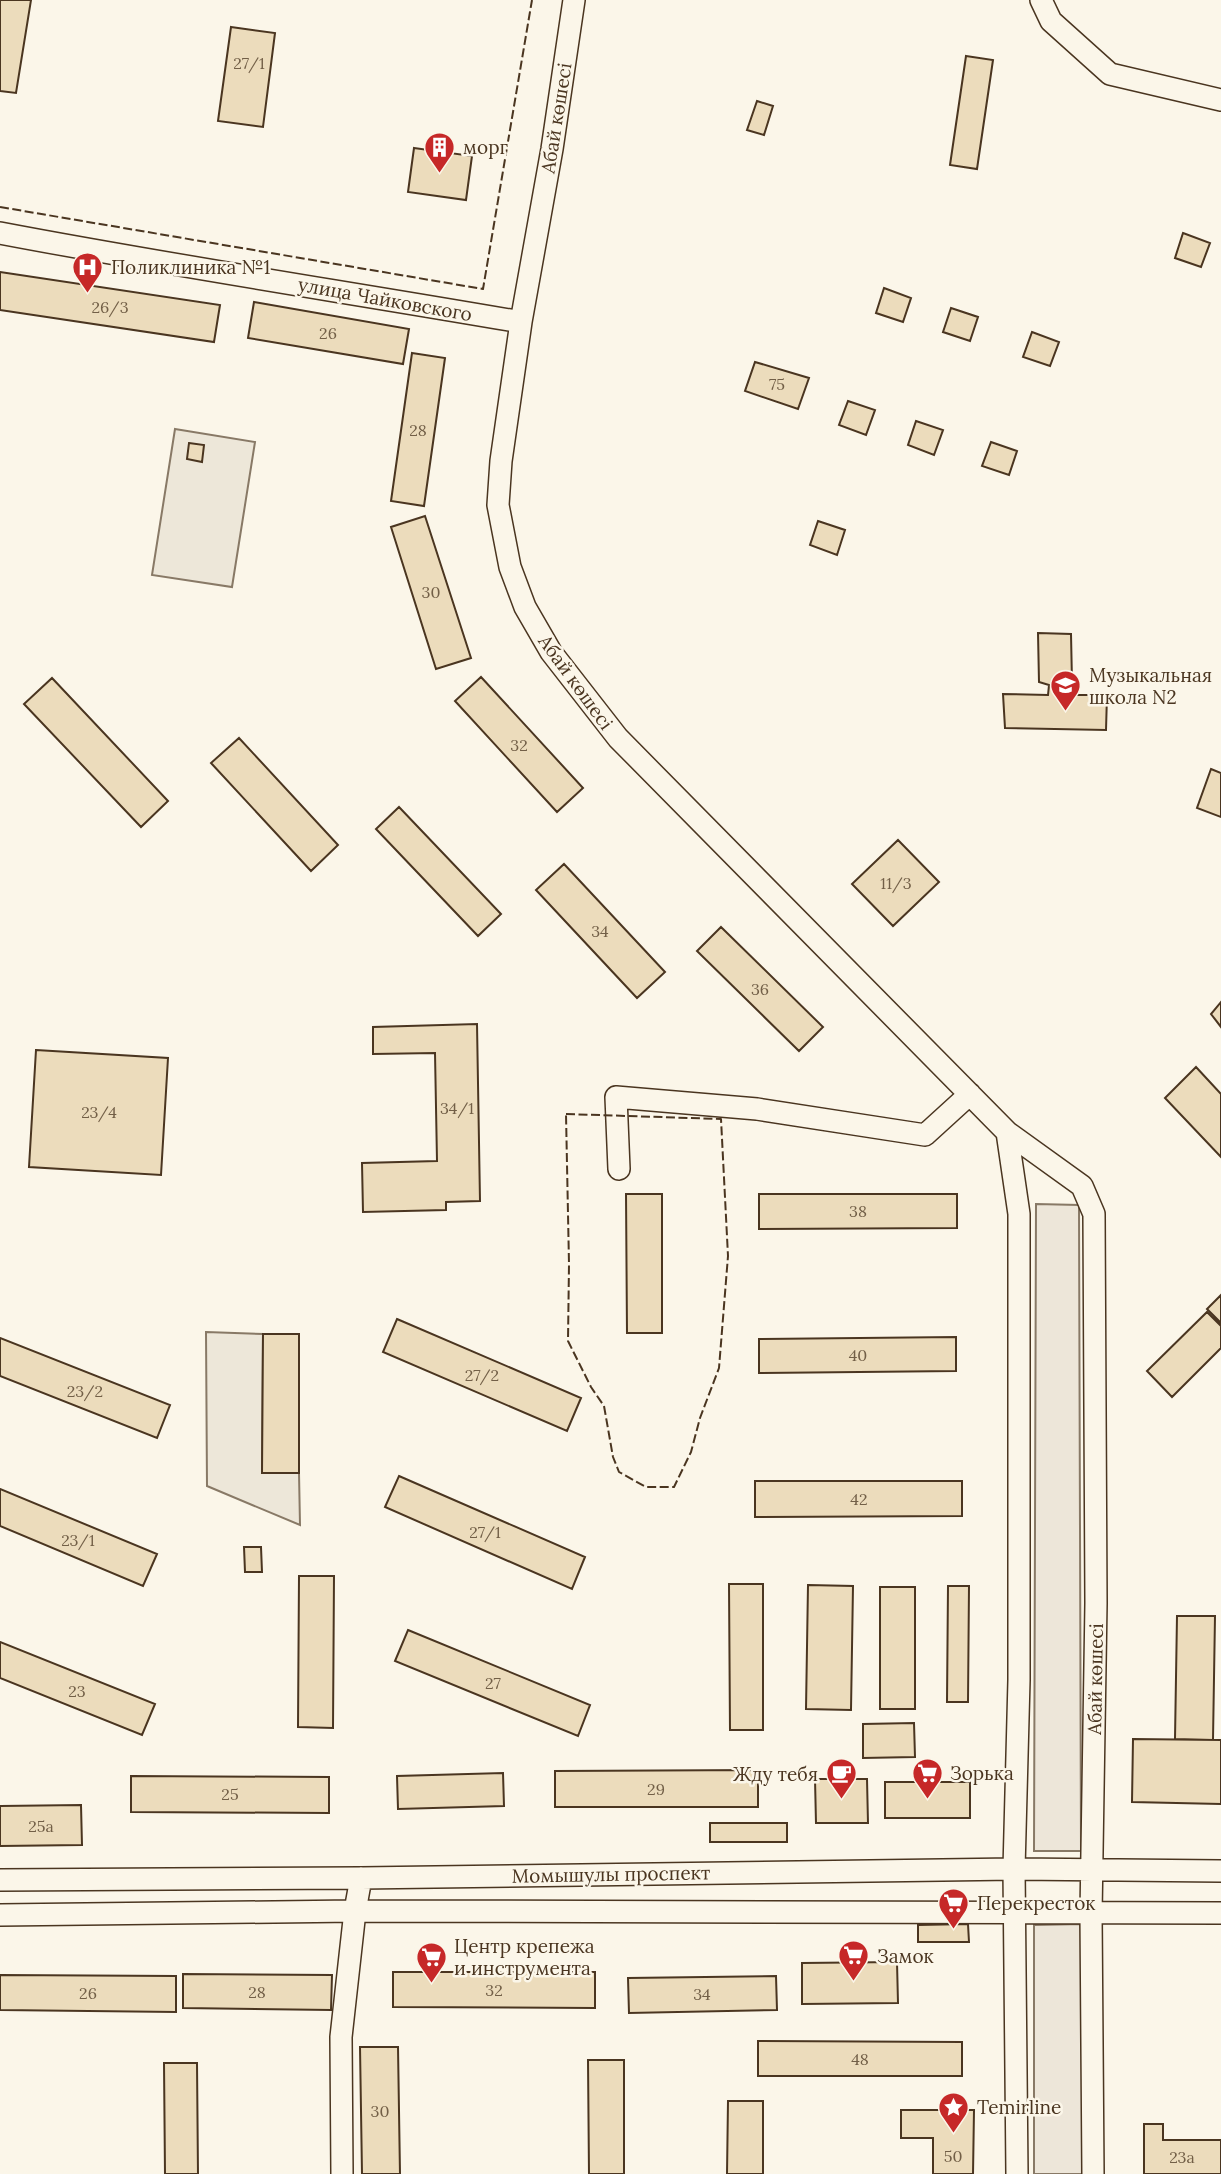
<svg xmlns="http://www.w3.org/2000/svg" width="1221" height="2174" font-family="Lora,serif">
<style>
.green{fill:#ede6d9;stroke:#887966;stroke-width:2}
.parking{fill:#ede7d9;stroke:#887966;stroke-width:2}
.building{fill:#ecdcbc;stroke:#4a3520;stroke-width:2}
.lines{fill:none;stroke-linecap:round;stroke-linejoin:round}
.minor-casing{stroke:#4a3520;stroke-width:24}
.minor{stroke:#fbf6e9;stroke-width:21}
.fence{stroke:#4a3520;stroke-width:2;stroke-dasharray:9 3.5;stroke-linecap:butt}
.labels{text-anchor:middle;stroke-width:5;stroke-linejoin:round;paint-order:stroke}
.number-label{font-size:16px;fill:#725f47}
.street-label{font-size:19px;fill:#4a3520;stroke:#fbf6e9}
.poi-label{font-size:19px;fill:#4a3520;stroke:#fbf6e9;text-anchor:start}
</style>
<rect width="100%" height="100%" fill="#fbf6e9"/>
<path class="green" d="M 1036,1204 L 1079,1205 L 1081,1851 L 1034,1851 Z
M 1083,1924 L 1083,2174 L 1034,2174 L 1034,1925 Z"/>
<path class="parking" d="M 175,429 L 255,442 L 232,587 L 152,575 Z
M 206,1332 L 263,1334 L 262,1473 L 299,1473 L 300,1525 L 207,1486 Z"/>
<path class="building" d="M 0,0 L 31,0 L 16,93 L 0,91 Z
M 231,27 L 275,33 L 263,127 L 218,121 Z
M 966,56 L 993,60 L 977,169 L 950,165 Z
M 757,101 L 773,106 L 764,135 L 747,130 Z
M 414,148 L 472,156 L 466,200 L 408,192 Z
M 1183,233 L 1210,243 L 1201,267 L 1175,258 Z
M 0,272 L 220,305 L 214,342 L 0,310 Z
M 884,288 L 911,298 L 903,322 L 876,313 Z
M 254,302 L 409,329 L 403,364 L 248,338 Z
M 951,308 L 978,317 L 970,341 L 943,332 Z
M 1032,332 L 1059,342 L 1050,366 L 1023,357 Z
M 412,353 L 445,358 L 424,506 L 391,501 Z
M 755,362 L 809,378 L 798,409 L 745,391 Z
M 848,401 L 875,410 L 866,435 L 839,425 Z
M 916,421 L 943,430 L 934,455 L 908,445 Z
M 991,442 L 1017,451 L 1009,475 L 982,466 Z
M 189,443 L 204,445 L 202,462 L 187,459 Z
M 425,516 L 471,658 L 436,669 L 391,527 Z
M 818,521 L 845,530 L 837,555 L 810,545 Z
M 1038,633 L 1071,634 L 1072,682 L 1063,684 L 1064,695 L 1107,695 L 1106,730 L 1005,728 L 1003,694 L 1048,695 L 1049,685 L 1039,682 Z
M 481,677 L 583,788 L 557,812 L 455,701 Z
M 52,678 L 168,801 L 141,827 L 24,704 Z
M 239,738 L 338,845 L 311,871 L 211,763 Z
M 1211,769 L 1221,773 L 1221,817 L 1197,808 Z
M 399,807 L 501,914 L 478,936 L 376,829 Z
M 898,840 L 939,882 L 893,926 L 852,884 Z
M 564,864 L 665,972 L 637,998 L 536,890 Z
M 721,927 L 823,1027 L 799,1051 L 697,951 Z
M 1221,1002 L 1221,1027 L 1211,1014 Z
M 477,1024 L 480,1201 L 446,1202 L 446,1210 L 363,1212 L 362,1163 L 437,1161 L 435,1053 L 373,1054 L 373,1027 Z
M 36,1050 L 168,1058 L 161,1175 L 29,1167 Z
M 1196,1067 L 1221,1094 L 1221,1157 L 1165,1098 Z
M 626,1194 L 662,1194 L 662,1333 L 627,1333 Z
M 759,1194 L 957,1194 L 957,1228 L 759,1229 Z
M 1221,1295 L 1221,1323 L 1207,1309 Z
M 1207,1312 L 1221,1326 L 1221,1348 L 1172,1397 L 1147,1371 Z
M 397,1319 L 581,1398 L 567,1431 L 383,1352 Z
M 263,1334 L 299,1334 L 299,1473 L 262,1473 Z
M 956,1337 L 956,1371 L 759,1373 L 759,1339 Z
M 0,1338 L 170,1405 L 157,1438 L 0,1376 Z
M 399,1476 L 585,1557 L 572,1589 L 385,1507 Z
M 755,1481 L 962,1481 L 962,1516 L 755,1517 Z
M 0,1489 L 157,1554 L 143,1586 L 0,1526 Z
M 244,1547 L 261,1547 L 262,1572 L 245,1572 Z
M 299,1576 L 334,1576 L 333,1728 L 298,1727 Z
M 729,1584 L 763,1584 L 763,1730 L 730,1730 Z
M 808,1585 L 853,1586 L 851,1710 L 806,1709 Z
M 948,1586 L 969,1586 L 968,1702 L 947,1702 Z
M 880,1587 L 915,1587 L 915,1709 L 880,1709 Z
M 1177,1616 L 1215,1616 L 1213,1740 L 1175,1739 Z
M 408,1630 L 590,1705 L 578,1736 L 395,1661 Z
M 0,1642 L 155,1704 L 142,1735 L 0,1678 Z
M 914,1723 L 915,1757 L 863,1758 L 863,1724 Z
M 1133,1739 L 1221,1740 L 1221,1804 L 1132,1802 Z
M 758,1770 L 758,1807 L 555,1807 L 555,1771 Z
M 503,1773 L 504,1806 L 398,1809 L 397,1776 Z
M 131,1776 L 329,1777 L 329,1813 L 131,1812 Z
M 815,1779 L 867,1779 L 868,1823 L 816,1823 Z
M 885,1782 L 970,1782 L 970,1818 L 885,1818 Z
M 81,1805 L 82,1845 L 0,1846 L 0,1806 Z
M 710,1823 L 787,1823 L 787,1842 L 710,1842 Z
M 968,1924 L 969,1942 L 918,1942 L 918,1925 Z
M 897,1962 L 898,2003 L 802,2004 L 802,1963 Z
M 393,1972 L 595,1972 L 595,2008 L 393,2007 Z
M 183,1974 L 332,1975 L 331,2010 L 183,2008 Z
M 0,1975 L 176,1976 L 176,2012 L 0,2010 Z
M 776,1976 L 777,2010 L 629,2013 L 628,1978 Z
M 758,2041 L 962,2042 L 962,2076 L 758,2076 Z
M 360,2047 L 398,2047 L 400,2174 L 362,2174 Z
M 588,2060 L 624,2060 L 624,2174 L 589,2174 Z
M 164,2063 L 197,2063 L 198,2174 L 165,2174 Z
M 728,2101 L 763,2101 L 763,2174 L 727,2174 Z
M 901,2110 L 974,2110 L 973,2174 L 933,2174 L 933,2138 L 901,2138 Z
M 1144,2124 L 1163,2124 L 1163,2140 L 1221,2140 L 1221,2174 L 1144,2174 Z"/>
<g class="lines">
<defs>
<path id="minor" d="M 574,0 L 552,149 L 521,322 L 501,461 L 498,505 L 510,567 L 525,607 L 551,652 L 618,738 L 1007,1132 L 1082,1186 L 1094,1214 L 1096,1603 L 1091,1914 L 1093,2174
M 1041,0 L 1051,21 L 1110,74 L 1221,100
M 0,233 C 173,266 347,292 521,322
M 1007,1132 L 1019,1214 L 1019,1680 L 1014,1869 L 1017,2174
M 619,1169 L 616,1097 L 757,1109 L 925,1135 L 970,1094
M 0,1880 L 361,1878 L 1014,1869 L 1221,1871
M 0,1915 L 355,1911 L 1221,1913
M 342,2174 L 341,2037 L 355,1911 L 361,1878"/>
</defs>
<use href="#minor" class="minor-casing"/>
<use href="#minor" class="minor"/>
<path class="fence" d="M 0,207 L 483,289 L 532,0
M 566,1114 L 721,1119 L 728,1256 L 719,1368 L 700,1418 L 691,1452 L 674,1487 L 646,1487 L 619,1472 L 613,1457 L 604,1406 L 591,1387 L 568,1341 L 569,1264 Z"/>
</g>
<defs>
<symbol id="building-pin" viewBox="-11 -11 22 30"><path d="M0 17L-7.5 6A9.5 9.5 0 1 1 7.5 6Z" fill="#c62828" stroke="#fbf6e9"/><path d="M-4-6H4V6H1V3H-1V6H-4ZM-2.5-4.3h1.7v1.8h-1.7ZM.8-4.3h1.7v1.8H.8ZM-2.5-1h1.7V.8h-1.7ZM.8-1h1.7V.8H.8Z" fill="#fff"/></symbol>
<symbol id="hospital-pin" viewBox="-11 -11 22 30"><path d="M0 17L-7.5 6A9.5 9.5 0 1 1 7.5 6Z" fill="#c62828" stroke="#fbf6e9"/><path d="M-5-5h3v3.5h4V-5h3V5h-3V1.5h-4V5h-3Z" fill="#fff"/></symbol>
<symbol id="school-pin" viewBox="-11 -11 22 30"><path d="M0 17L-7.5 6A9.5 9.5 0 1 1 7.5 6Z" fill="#c62828" stroke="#fbf6e9"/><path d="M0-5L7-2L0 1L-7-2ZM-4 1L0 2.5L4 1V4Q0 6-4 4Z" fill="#fff"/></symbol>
<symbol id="supermarket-pin" viewBox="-11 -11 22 30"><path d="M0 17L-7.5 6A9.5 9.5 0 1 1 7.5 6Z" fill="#c62828" stroke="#fbf6e9"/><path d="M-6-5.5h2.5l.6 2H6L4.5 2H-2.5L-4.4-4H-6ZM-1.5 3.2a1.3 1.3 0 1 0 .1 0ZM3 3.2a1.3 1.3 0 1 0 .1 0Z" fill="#fff"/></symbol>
<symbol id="cafe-pin" viewBox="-11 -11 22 30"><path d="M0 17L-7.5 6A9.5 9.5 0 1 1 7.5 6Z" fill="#c62828" stroke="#fbf6e9"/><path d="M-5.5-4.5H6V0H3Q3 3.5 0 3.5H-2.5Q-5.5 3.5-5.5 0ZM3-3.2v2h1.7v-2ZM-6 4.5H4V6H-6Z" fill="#fff"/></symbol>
<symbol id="sight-pin" viewBox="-11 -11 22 30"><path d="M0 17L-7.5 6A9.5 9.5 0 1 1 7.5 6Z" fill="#c62828" stroke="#fbf6e9"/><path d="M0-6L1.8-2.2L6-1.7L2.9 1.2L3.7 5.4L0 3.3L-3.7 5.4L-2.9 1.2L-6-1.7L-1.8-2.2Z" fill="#fff"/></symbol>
</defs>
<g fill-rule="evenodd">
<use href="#building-pin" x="422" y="130" width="35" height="47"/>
<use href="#hospital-pin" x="70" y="250" width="35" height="47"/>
<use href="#school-pin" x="1048" y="668" width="35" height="47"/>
<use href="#supermarket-pin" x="910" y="1756" width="35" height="47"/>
<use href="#cafe-pin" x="824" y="1756" width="35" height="47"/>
<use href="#supermarket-pin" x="936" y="1886" width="35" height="47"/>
<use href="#supermarket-pin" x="836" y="1938" width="35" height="47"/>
<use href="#supermarket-pin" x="414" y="1940" width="35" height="47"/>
<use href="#sight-pin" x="936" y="2090" width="35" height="47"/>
</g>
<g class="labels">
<g class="number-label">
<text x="249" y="69">27/1</text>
<text x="110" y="313">26/3</text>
<text x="328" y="339">26</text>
<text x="777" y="390">75</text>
<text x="418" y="436">28</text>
<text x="431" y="598">30</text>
<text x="519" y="751">32</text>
<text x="896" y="889">11/3</text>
<text x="600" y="937">34</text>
<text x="760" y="995">36</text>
<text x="457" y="1114">34/1</text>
<text x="99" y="1118">23/4</text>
<text x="858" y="1217">38</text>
<text x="858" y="1361">40</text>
<text x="482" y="1381">27/2</text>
<text x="85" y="1397">23/2</text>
<text x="859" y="1505">42</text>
<text x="485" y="1538">27/1</text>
<text x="78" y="1546">23/1</text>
<text x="493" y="1689">27</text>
<text x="77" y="1697">23</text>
<text x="656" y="1795">29</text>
<text x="230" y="1800">25</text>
<text x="41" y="1832">25а</text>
<text x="494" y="1996">32</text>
<text x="257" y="1998">28</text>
<text x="88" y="1999">26</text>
<text x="702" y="2000">34</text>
<text x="860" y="2065">48</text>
<text x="380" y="2117">30</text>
<text x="953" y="2162">50</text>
<text x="1182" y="2163">23а</text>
</g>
<g class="street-label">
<text transform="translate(556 118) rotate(-81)" y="7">Абай көшесі</text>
<text transform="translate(385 299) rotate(10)" y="7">улица Чайковского</text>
<text transform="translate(576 682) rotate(54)" y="7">Абай көшесі</text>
<text transform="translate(1095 1679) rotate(-89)" y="7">Абай көшесі</text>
<text transform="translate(611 1874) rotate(-1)" y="7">Момышулы проспект</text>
</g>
<g class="poi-label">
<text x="463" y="154">морг</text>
<text x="111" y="274">Поликлиника №1</text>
<text x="1089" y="682">Музыкальная<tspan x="1089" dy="22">школа N2</tspan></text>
<text x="950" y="1780">Зорька</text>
<text x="818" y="1781" text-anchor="end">Жду тебя</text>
<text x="977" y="1910">Перекресток</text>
<text x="454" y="1953">Центр крепежа<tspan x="454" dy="22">и инструмента</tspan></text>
<text x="877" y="1963">Замок</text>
<text x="977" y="2114">Temirline</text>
</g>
</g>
</svg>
